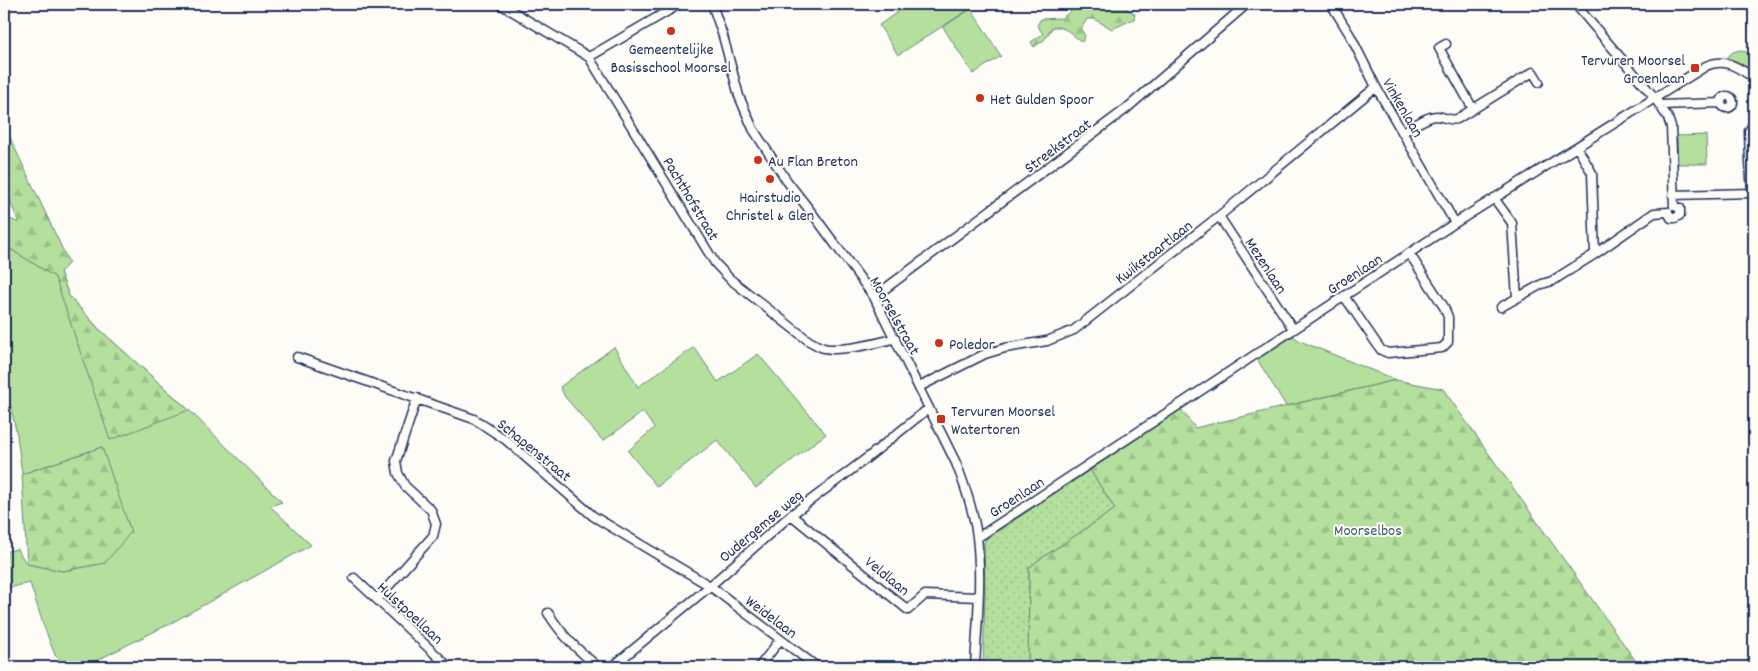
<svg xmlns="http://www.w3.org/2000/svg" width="1758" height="671" font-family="Dekko,sans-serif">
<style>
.grass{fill:#b4df9c;stroke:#68877d}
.forest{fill:url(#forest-firs);stroke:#68877d}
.garden{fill:url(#garden-dots);stroke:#68877d}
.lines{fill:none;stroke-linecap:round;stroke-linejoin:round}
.minor-casing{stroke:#1b2f5e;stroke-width:11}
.minor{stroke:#fdfcf7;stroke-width:8}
.poi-dot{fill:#c8321e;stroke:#fdfcf7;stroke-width:2}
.labels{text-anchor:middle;stroke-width:4;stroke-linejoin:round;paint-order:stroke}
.poi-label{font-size:16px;fill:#1b2f5e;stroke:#fdfcf7;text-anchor:start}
.street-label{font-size:16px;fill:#1b2f5e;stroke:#fdfcf7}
.park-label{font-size:16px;fill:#415b6e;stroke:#fdfcf7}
</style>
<defs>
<pattern id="forest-firs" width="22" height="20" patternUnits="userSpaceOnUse" patternTransform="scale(1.25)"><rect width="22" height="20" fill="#b4df9c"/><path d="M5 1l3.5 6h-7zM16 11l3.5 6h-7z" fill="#9ac089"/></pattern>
<pattern id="garden-dots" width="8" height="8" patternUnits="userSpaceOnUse" patternTransform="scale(1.25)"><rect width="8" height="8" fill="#b4df9c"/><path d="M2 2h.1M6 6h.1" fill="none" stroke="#9ac089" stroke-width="1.8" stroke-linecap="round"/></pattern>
</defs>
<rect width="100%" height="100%" fill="#fdfcf7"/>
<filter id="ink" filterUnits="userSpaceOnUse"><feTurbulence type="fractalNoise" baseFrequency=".02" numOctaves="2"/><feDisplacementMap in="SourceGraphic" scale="10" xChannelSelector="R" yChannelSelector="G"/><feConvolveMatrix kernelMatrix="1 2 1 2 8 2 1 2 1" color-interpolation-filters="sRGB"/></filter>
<g filter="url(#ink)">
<path class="grass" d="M 909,4 L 968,4 L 971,8 L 898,55 L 879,25 Z
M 971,9 L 1001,56 L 973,74 L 943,27 Z
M 1740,50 C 1751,52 1755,62 1754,72 L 1736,62 L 1725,59 L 1733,52 Z
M 1706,135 L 1707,164 L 1678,164 L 1677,136 Z
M 4,245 L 55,277 L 60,272 L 69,296 L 99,329 L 189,410 L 282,502 L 270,506 L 311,545 L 173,622 L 84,667 L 66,667 L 55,655 L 43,624 L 30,583 L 4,589 L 4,552 L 17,549 L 27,564 L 63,571 L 105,563 L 102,447 L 22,474 L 17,435 L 4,376 Z
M 1293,336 L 1300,341 L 1396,380 L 1286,406 L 1257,359 Z
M 614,347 L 638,387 L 694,347 L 718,382 L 758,354 L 826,434 L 756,488 L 717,440 L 657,487 L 628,451 L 654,428 L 643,412 L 603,441 L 565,397 L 560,387 Z"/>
<path class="forest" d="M 1090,4 C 1101,5 1110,11 1121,5 L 1135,14 L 1134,19 L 1112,29 L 1094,19 L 1087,19 L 1081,29 L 1085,36 L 1082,42 C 1072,35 1066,26 1053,27 L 1044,40 L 1034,47 L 1031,42 L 1043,34 L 1037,25 L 1041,19 L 1062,18 L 1075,8 Z
M 4,125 L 69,263 L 60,272 L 69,296 L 99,329 L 189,410 L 110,440 L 55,277 L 4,245 L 4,216 L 19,223 L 4,187 Z
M 1396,380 L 1443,389 L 1640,667 L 1028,667 L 1029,568 L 1037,561 L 1115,509 L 1090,470 L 1181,409 L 1195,428 Z
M 102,447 L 131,532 L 105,563 L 63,571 L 27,564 L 22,474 Z"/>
<path class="garden" d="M 1090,470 L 1115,509 L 1037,561 L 1029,568 L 1028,667 L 983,667 L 985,596 L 984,543 L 986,539 Z"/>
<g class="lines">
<defs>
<path id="minor" d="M 500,4 L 589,57 L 715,263 L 730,279 L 809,341 C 814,343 818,347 824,348 C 839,352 880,343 895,338
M 712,4 L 723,36 L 739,96 L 753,129 L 787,181 L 815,217 L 874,297 L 956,463 C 965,486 974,512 977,537 C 982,580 977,624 975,667
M 1331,4 L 1350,35 L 1376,87 L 1455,223
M 1575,4 L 1655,98 L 1668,118 L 1671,127 L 1674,206
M 1446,44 L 1439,48 L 1473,109
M 589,57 L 680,4
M1721 102a6 6 0 1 1 12 0a6 6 0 1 1-12 0Z
M 1660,105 L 1721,103
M 1403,132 C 1413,127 1426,116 1437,116 C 1445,117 1449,121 1457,119 L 1533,72 L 1539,82
M 1750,163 L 1749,131 L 1754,123
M 1673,195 L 1752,193 L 1750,163 L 1754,161
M 1494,198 L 1512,223 L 1517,298
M 1668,212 L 1671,218 L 1675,218 L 1680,215 L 1680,208 L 1674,206
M 1219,216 L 1293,329
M 1595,254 L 1654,213 L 1668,212
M 1344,296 L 1381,350 L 1388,353 L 1442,348 L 1448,342 L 1448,317 L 1444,307 L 1409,253
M 874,297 L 1126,109 L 1247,4
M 1501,307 L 1542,284 L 1552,281 L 1595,254 L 1592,173 L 1577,147
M 297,357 L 474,419 L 506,440 L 593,516 L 710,586 L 817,667
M 919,387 L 985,354 L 1005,348 L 1047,341 L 1074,330 L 1219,216 L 1376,87
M 791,515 L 908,610 L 925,595 L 978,597
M 977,538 L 1455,223 L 1706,66 C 1725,57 1739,68 1754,78
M 354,578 L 449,667
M 377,599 L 433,536 L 436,524 L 431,510 L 405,486 L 398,473 L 396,461 L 417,398
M 548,613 C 564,638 576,648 598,667
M 612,667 L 710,586 L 791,515 L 867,458 L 929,408
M 759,667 L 780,640"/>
</defs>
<use href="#minor" class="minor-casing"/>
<use href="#minor" class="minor"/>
</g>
</g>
<g class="poi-dot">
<circle cx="671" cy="31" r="5"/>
<rect x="1690" y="63" width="10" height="10" rx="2.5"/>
<circle cx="980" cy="98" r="5"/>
<circle cx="758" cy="160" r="5"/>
<circle cx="770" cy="179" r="5"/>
<circle cx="939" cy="343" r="5"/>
<rect x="936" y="414" width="10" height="10" rx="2.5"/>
</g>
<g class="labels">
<g class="poi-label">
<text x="671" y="54" text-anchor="middle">Gemeentelijke<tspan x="671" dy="18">Basisschool Moorsel</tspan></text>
<text x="1685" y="65" text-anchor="end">Tervuren Moorsel<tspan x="1685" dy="18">Groenlaan</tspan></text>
<text x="990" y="104">Het Gulden Spoor</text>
<text x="768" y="166">Au Flan Breton</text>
<text x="770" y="202" text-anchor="middle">Hairstudio<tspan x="770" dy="18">Christel &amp; Glen</tspan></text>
<text x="949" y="349">Poledor</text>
<text x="951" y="416">Tervuren Moorsel<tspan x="951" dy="18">Watertoren</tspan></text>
</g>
<g class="street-label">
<text transform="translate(1404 107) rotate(60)" y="6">Vinkenlaan</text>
<text transform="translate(1057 145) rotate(-37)" y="6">Streekstraat</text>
<text transform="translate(692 198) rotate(59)" y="6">Pachthofstraat</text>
<text transform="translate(1153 251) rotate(-38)" y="6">Kwikstaartlaan</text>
<text transform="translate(1267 265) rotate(57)" y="6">Mezenlaan</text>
<text transform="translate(1354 273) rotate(-33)" y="6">Groenlaan</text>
<text transform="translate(896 315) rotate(61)" y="6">Moorselstraat</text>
<text transform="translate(535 449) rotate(39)" y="6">Schapenstraat</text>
<text transform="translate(1016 496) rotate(-33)" y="6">Groenlaan</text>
<text transform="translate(760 525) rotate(-40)" y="6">Oudergemse weg</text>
<text transform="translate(888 575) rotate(39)" y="6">Veldlaan</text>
<text transform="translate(411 612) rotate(43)" y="6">Hulstpoellaan</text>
<text transform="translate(772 616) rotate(37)" y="6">Weidelaan</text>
</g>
<g class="park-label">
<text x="1368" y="535">Moorselbos</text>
</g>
</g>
<rect width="1758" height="671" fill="none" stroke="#fdfcf7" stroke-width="20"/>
<rect x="10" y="10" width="1738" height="651" fill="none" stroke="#1b2f5e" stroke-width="2" filter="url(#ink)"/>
</svg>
